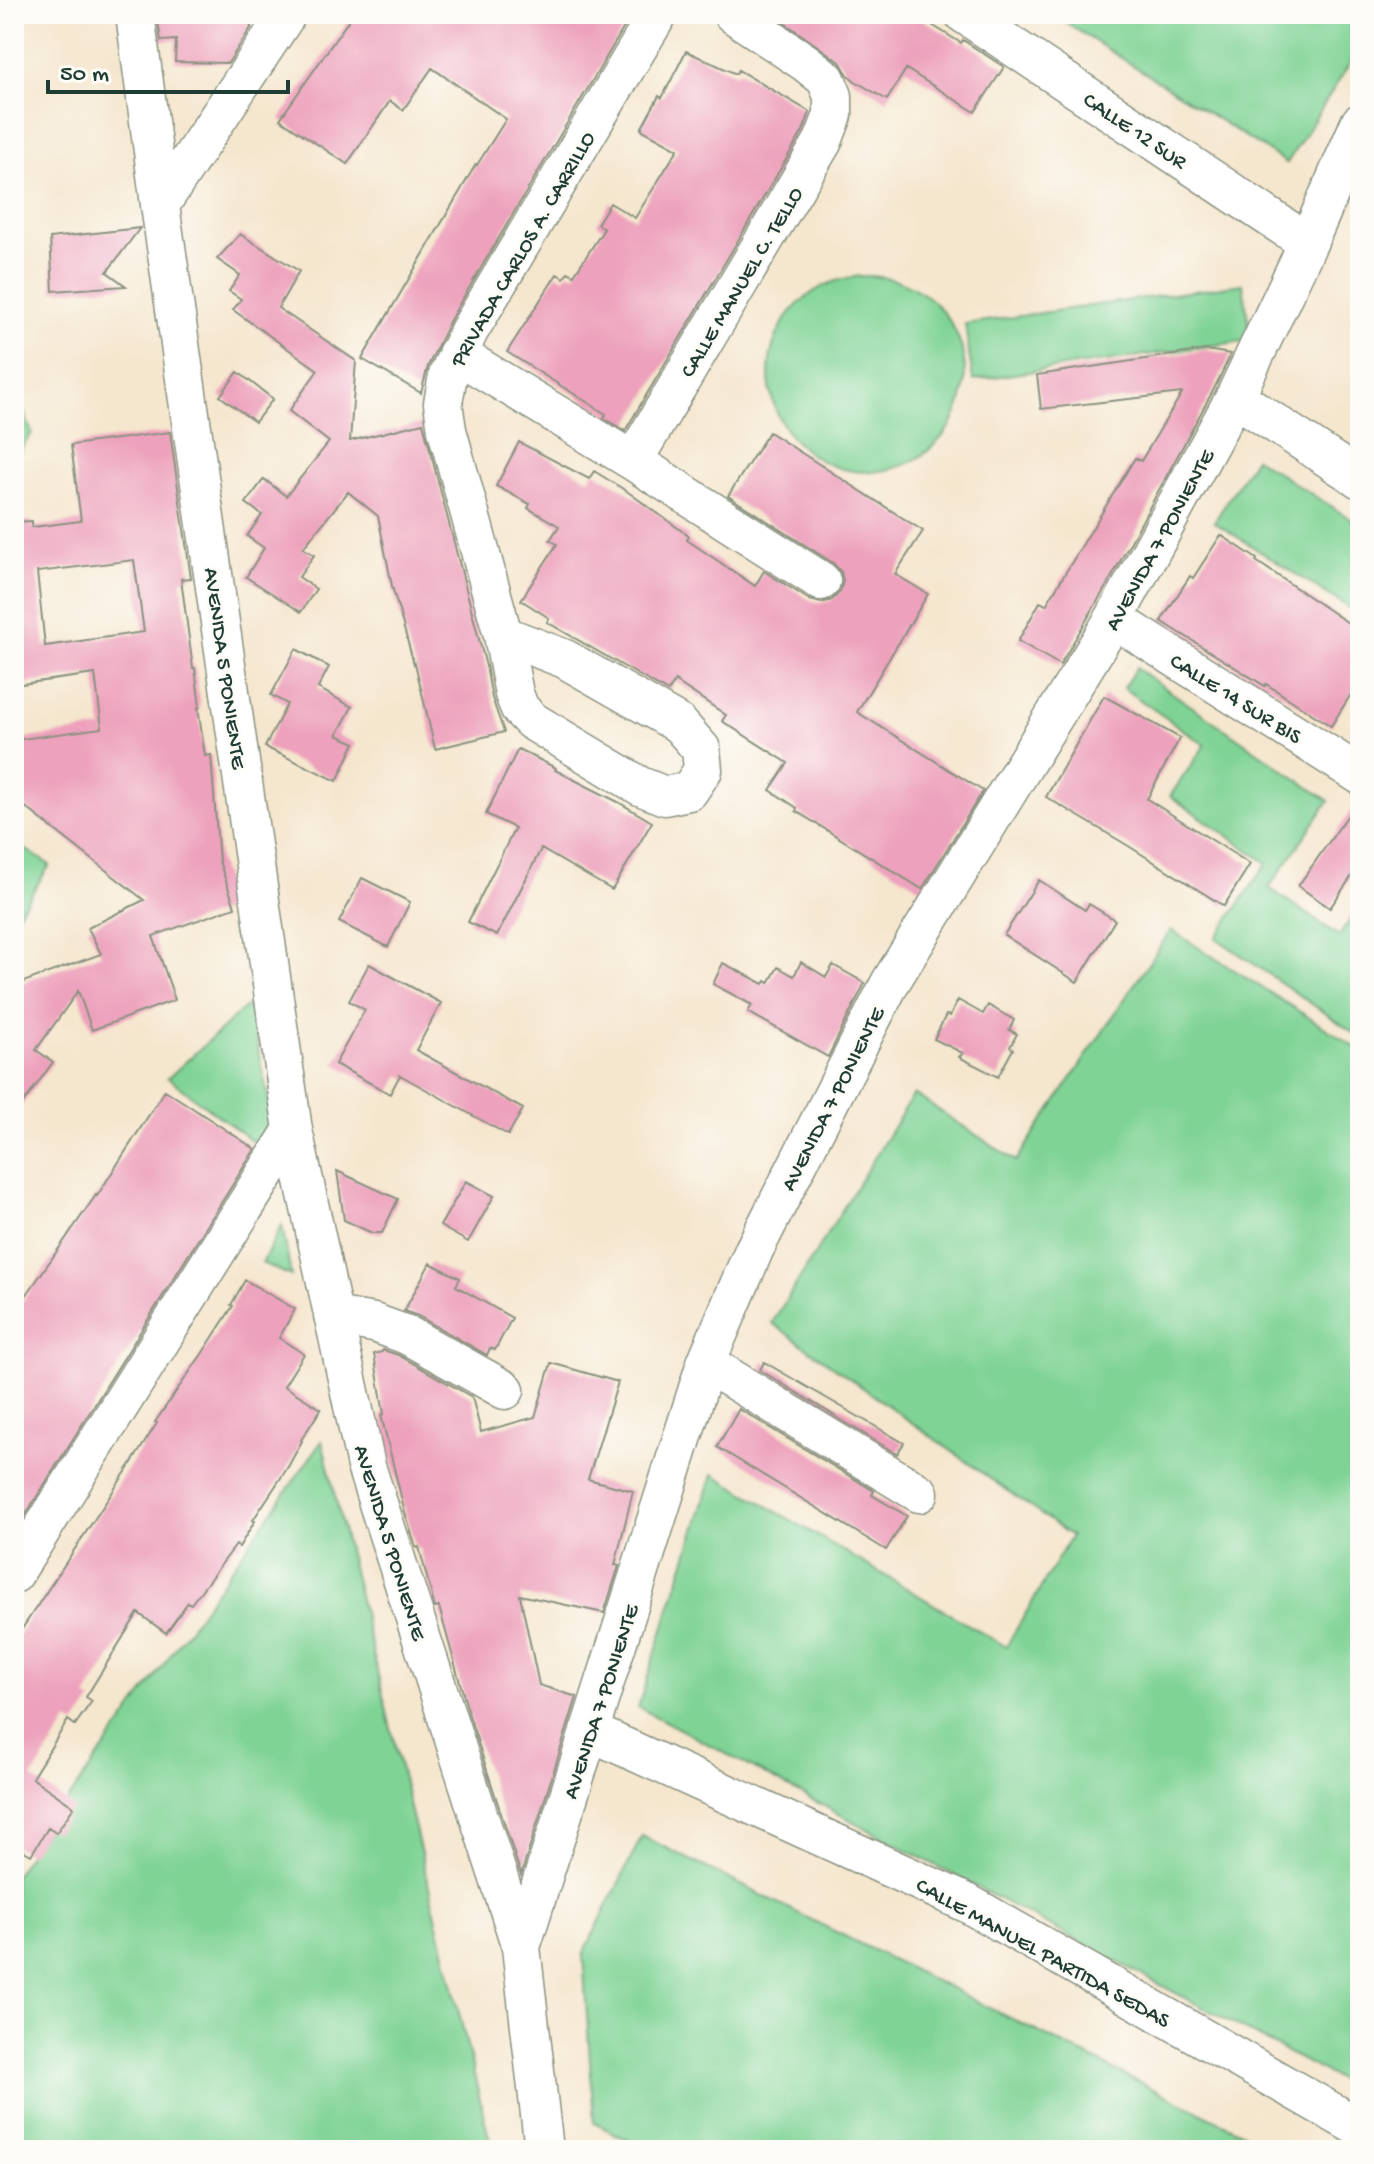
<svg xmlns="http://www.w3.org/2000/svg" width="1374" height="2164" font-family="'Gochi Hand',sans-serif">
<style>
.green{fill:#7fd395;stroke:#4f8864;stroke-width:2}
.building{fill:#eda1bc;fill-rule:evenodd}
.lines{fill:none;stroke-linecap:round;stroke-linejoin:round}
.minor-casing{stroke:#8a9281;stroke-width:41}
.minor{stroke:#fff;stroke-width:38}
.labels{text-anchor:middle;stroke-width:6;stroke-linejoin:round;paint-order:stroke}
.street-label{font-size:22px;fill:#1f3d34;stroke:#fdfcf7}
</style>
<rect width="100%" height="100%" fill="#fdfcf7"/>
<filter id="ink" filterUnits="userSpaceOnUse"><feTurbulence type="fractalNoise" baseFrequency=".0125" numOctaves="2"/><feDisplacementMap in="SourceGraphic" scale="16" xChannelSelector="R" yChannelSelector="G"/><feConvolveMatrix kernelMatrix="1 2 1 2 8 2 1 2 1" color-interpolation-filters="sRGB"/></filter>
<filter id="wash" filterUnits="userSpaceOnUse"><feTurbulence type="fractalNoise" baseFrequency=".006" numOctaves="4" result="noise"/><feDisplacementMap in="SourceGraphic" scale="32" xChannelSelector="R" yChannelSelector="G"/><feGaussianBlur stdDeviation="1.8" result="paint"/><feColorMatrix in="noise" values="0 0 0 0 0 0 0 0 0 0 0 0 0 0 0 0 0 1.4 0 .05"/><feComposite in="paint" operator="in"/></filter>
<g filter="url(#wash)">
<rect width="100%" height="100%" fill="#f5e6ce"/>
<path class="green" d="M 1052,14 L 1360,14 L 1360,47 L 1287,163 Z
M769 374a98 98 0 1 1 196 0a98 98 0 1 1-196 0Z
M 1243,284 L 1251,340 L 973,380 L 965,324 Z
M 14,388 L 32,433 L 14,460 Z
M 1255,458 L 1360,525 L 1360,615 L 1214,522 Z
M 1136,668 L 1329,801 L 1269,888 L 1339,936 L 1360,906 L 1360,1037 L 1216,938 L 1267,863 L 1170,796 L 1205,745 L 1123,688 Z
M 14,842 L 50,865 L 14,920 Z
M 1171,930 L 1360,1050 L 1360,2091 L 638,1707 L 713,1474 L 1006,1647 L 1071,1536 L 772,1323 L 914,1094 L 1016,1161 Z
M 249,1004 L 277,1140 L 252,1141 L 168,1078 Z
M 282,1225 L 291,1276 L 262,1263 Z
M 322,1441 L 492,2150 L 14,2150 L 14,1876 Z
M 642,1836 L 1277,2150 L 648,2150 L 594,2123 L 583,1955 Z"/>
<g id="blocks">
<path class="building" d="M 157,14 L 251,14 L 251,28 L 228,63 L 175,62 L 176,40 L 161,41 Z
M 353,14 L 632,14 L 450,320 L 428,366 L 421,393 L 362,359 L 476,164 L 477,165 L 506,119 L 432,68 L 403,110 L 390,101 L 347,164 L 280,119 Z
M 772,14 L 914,14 L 961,43 L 963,40 L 1004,67 L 975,112 L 906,69 L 887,100 L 855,81 L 848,75 L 840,62 Z
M 686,51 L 736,74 L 738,70 L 810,112 L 803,131 L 625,431 L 604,418 L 606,414 L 507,352 L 557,274 L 564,278 L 568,272 L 574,275 L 604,229 L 597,224 L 610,203 L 635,218 L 678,149 L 641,129 L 659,96 L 662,98 Z
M 140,228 L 107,272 L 126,286 L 53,291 L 50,238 Z
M 240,234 L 299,271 L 278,308 L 356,361 L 350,441 L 423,423 L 486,666 L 492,698 L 504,732 L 435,749 L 415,663 L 414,664 L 392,586 L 378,516 L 348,492 L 303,548 L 314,555 L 299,577 L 316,589 L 301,612 L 246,577 L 264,548 L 247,536 L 262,515 L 246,503 L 264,479 L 286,496 L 329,442 L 289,411 L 318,370 L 233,310 L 241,299 L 229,291 L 240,275 L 217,259 Z
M 1206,350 L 1231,354 L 1215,387 L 1110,580 L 1060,665 L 1018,641 L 1040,602 L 1046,605 L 1135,458 L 1141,461 L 1182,393 L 1041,409 L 1037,375 Z
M 238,372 L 273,399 L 255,422 L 220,396 Z
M 170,432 L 191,578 L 181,579 L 193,668 L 195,668 L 200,707 L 198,707 L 205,756 L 211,755 L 219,861 L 235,907 L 153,936 L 175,1000 L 92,1030 L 78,991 L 36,1050 L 53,1062 L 14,1116 L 14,994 L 23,982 L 101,954 L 88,928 L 144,900 L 14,798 L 14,740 L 102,728 L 95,674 L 14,685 L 14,522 L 32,521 L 32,527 L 81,521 L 71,445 ZM 134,560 L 144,632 L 45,646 L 37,572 Z
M 769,432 L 923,531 L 895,574 L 928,594 L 857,712 L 983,791 L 922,889 L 796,811 L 797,808 L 770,790 L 788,763 L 722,721 L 726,715 L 675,681 L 668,692 L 547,622 L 549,618 L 521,600 L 557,544 L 550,540 L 559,526 L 528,508 L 530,504 L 496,486 L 519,442 L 589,479 L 594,471 L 628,492 L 689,536 L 687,540 L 755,586 L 764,571 L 810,600 L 821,603 L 832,600 L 840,592 L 843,581 L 841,572 L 833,563 L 728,496 Z
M 1221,535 L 1257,559 L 1256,561 L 1360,631 L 1360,680 L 1331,726 L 1266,684 L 1265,686 L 1161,621 L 1190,576 L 1193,578 Z
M 296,649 L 329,667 L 318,688 L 352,707 L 337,735 L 355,743 L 337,781 L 265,747 L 287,704 L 271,695 Z
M 1104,696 L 1180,738 L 1147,799 L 1250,864 L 1224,906 L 1127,845 L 1046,797 Z
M 518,749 L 556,768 L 555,770 L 618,802 L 652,822 L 612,890 L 541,849 L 497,936 L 468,922 L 515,828 L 486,814 Z
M 1360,798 L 1360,864 L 1330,908 L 1298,886 Z
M 362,878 L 410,902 L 388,947 L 339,922 Z
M 1039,880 L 1085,910 L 1089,904 L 1115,920 L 1077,982 L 1004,935 Z
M 801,962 L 826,977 L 833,965 L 865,983 L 828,1057 L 748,1012 L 752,1005 L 713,984 L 723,963 L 764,984 L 766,981 L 769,983 L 778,967 L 794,976 Z
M 369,964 L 441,1003 L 416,1050 L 523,1109 L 508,1135 L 400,1075 L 390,1094 L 335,1064 L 365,1010 L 349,1001 Z
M 958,1000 L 983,1014 L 988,1005 L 1014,1020 L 1009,1030 L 1017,1034 L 1010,1047 L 1013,1049 L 998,1077 L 959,1057 L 963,1053 L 934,1039 L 946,1015 L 950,1016 Z
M 165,1090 L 255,1149 L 14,1533 L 14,1313 L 96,1195 L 97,1196 Z
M 337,1171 L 398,1199 L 382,1233 L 372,1233 L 344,1220 Z
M 466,1181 L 494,1196 L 468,1242 L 440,1226 Z
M 430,1263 L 460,1278 L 456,1286 L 512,1318 L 495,1350 L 490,1348 L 487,1355 L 418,1316 L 404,1311 Z
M 245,1280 L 295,1309 L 279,1338 L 304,1354 L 284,1386 L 321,1409 L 301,1440 L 302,1441 L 288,1467 L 253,1520 L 255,1521 L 239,1547 L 236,1545 L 191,1604 L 188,1602 L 166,1633 L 138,1613 L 86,1697 L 92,1701 L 75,1725 L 68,1720 L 32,1778 L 74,1807 L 56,1833 L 48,1828 L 31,1855 L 14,1845 L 14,1641 L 133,1461 L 157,1423 L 155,1422 L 202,1354 L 233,1306 L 231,1305 Z
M 383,1350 L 398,1355 L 472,1397 L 481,1432 L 535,1417 L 551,1363 L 618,1382 L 588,1479 L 633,1491 L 615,1565 L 619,1566 L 604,1613 L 520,1595 L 539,1685 L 577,1697 L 521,1875 L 469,1715 L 439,1607 L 435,1608 L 419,1547 L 416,1548 L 405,1513 L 381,1415 L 384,1414 L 374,1354 L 382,1352 Z
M 764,1362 L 904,1443 L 897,1454 L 760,1370 Z
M 739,1409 L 874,1491 L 872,1495 L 907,1516 L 886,1550 L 717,1447 Z"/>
</g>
</g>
<g filter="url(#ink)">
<use href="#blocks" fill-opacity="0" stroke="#8a9281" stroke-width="2"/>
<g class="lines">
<defs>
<path id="minor" d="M 135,14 L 160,205 L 293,1130 L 366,1466 L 521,1947
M 964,14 L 1308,243
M 160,205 L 287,14
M 457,354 L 633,461 L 821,581
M 1235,397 L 1360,479
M 633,461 L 823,141 L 833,115 L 833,96 L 826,79 L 806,63 L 733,14
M 1114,619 L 1360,775
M 503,635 L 565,659 L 679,724 L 701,749 L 703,770 L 689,791 L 665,796 L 640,786 L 532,721 L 520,709 L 514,694 L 503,635 L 447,430 L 443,403 L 448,375 L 469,331 L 658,14
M 333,1316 L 374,1323 L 407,1335 L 505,1390
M 706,1363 L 919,1493
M 14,1574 L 293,1130
M 589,1731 L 967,1903 L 1360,2128
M 544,2150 L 521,1947 L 706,1363 L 754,1250 L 890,983 L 1114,619 L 1235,397 L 1308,243 L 1360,123"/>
</defs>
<use href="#minor" class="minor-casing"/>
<use href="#minor" class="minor"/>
</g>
</g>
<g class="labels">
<g class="street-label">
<text transform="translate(1136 129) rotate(34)" y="8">CALLE 12 SUR</text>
<text transform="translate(521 248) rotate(-60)" y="8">PRIVADA CARLOS A. CARRILLO</text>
<text transform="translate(740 281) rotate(-59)" y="8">CALLE MANUEL C. TELLO</text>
<text transform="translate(1158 539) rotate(-61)" y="8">AVENIDA 7 PONIENTE</text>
<text transform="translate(227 668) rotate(82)" y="8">AVENIDA 5 PONIENTE</text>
<text transform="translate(1237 697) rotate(32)" y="8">CALLE 14 SUR BIS</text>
<text transform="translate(831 1098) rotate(-63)" y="8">AVENIDA 7 PONIENTE</text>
<text transform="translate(392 1542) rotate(73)" y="8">AVENIDA 5 PONIENTE</text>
<text transform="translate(599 1701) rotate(-72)" y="8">AVENIDA 7 PONIENTE</text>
<text transform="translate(1044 1951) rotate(29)" y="8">CALLE MANUEL PARTIDA SEDAS</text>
</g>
</g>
<rect width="1374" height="2164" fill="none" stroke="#fdfcf7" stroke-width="48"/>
<path d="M48 80v12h240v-12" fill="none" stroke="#1f3d34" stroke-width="4"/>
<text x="60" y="80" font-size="24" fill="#1f3d34" stroke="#fdfcf7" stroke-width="6" paint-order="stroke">50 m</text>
</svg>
